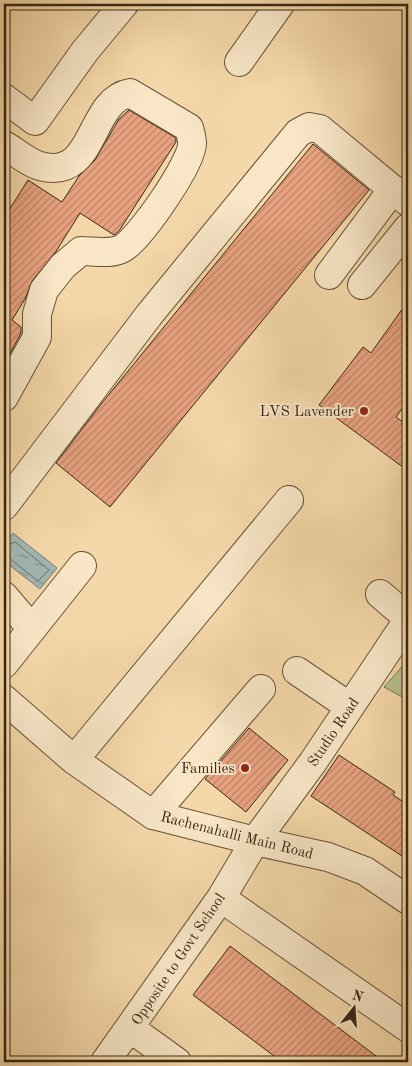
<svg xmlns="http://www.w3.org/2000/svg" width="412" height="1066" font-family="'Old Standard TT',serif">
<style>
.grass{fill:#b6c08c;stroke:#767450}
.water{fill:url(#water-ripples);stroke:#777d74}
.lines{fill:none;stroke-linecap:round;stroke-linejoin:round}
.shore{stroke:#6c6f64;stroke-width:1}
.building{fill:url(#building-hatch);stroke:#372814}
.minor-casing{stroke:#665439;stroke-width:30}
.minor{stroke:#f8e6c7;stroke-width:28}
.poi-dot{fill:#8f2418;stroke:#f8e6c7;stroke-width:2}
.labels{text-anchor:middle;stroke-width:4;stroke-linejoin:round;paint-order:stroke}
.poi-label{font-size:15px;fill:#372814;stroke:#f8e6c7;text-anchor:end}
.street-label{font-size:15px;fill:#372814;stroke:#f8e6c7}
</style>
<defs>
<pattern id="water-ripples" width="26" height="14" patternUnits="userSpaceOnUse" patternTransform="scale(1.25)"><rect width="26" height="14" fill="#a2b6b4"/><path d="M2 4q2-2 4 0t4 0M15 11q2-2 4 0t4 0" fill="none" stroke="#859491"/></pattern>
<pattern id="building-hatch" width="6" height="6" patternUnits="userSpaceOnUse" patternTransform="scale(1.25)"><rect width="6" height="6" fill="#e8a27f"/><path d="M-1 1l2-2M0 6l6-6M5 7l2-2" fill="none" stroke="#bd8467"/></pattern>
</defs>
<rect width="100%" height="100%" fill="#f5d8a9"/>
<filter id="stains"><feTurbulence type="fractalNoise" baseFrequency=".004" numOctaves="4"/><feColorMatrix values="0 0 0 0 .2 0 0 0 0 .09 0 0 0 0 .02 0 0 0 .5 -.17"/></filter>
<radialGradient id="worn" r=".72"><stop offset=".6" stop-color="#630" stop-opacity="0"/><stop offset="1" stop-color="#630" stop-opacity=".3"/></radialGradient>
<path class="grass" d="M 408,660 L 408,700 L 384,687 Z"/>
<path class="water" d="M 13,533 L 57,568 L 40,589 L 4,561 L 4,545 Z"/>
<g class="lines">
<path class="shore" d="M 4,547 L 15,542 L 49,570 L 38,581 L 9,558 L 4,557"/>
</g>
<path class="building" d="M 129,110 L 176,138 L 176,142 L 119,231 L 114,235 L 80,213 L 55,253 L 32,281 L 25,299 L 12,320 L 21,327 L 21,333 L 4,365 L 4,218 L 28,180 L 62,202 L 79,176 L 95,160 L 119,119 Z
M 313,144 L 369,190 L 110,507 L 56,463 L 102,403 Z
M 408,301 L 408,401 L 396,417 L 408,426 L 408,471 L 319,405 L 363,347 L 371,353 Z
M 249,728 L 288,760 L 246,812 L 205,779 Z
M 339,755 L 395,792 L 393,795 L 408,805 L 408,860 L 311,796 Z
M 230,946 L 384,1062 L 282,1062 L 193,995 Z"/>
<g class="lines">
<defs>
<path id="minor" d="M 239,62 L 280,4
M 4,98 L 35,121 L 85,51 L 124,4
M 4,145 C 15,151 28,163 40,166 C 96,182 88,100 130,93 L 189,128 C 190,132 192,138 192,143 C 193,162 140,238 123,248 C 112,255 93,251 81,251 L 63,266 L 44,290 L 37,314 L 37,337 L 4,397
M 329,275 L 393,189
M 362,285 L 408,228
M 4,506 L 149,315 L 298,133 L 309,127 L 320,129 L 408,202
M 380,594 L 408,618
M 4,596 L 32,629
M 4,664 L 82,566
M 297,671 L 350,707
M 4,699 L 74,760 L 153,815 L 255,841 L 328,857 L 365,871 L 408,900
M 74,760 L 289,500
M 153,815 L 261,689
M 221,898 L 408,1028
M 130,1028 L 177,1062
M 105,1062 L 221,898 L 255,841 L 313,762 L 408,620"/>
</defs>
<use href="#minor" class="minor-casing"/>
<use href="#minor" class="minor"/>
</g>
<g class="poi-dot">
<circle cx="364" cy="411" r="5"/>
<circle cx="245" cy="768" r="5"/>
</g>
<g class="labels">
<g class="poi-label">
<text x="354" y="416">LVS Lavender</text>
<text x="235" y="773">Families</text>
</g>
<g class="street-label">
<text transform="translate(333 732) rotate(-56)" y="5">Studio Road</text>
<text transform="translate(237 835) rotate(14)" y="5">Rachenahalli Main Road</text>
<text transform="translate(178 959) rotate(-56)" y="5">Opposite to Govt School</text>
</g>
</g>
<rect width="412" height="1066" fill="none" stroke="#f5d8a9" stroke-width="20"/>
<rect x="5" y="5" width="402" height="1056" fill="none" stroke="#372814" stroke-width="2.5"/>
<rect x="10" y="10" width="392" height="1046" fill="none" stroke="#372814"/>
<g transform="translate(354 1008) rotate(17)" stroke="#f8e6c7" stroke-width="4" paint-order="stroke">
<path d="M0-4L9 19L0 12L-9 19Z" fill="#372814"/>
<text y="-8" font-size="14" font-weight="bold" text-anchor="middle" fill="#372814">N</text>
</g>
<rect width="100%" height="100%" filter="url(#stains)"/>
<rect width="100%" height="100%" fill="url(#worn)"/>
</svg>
